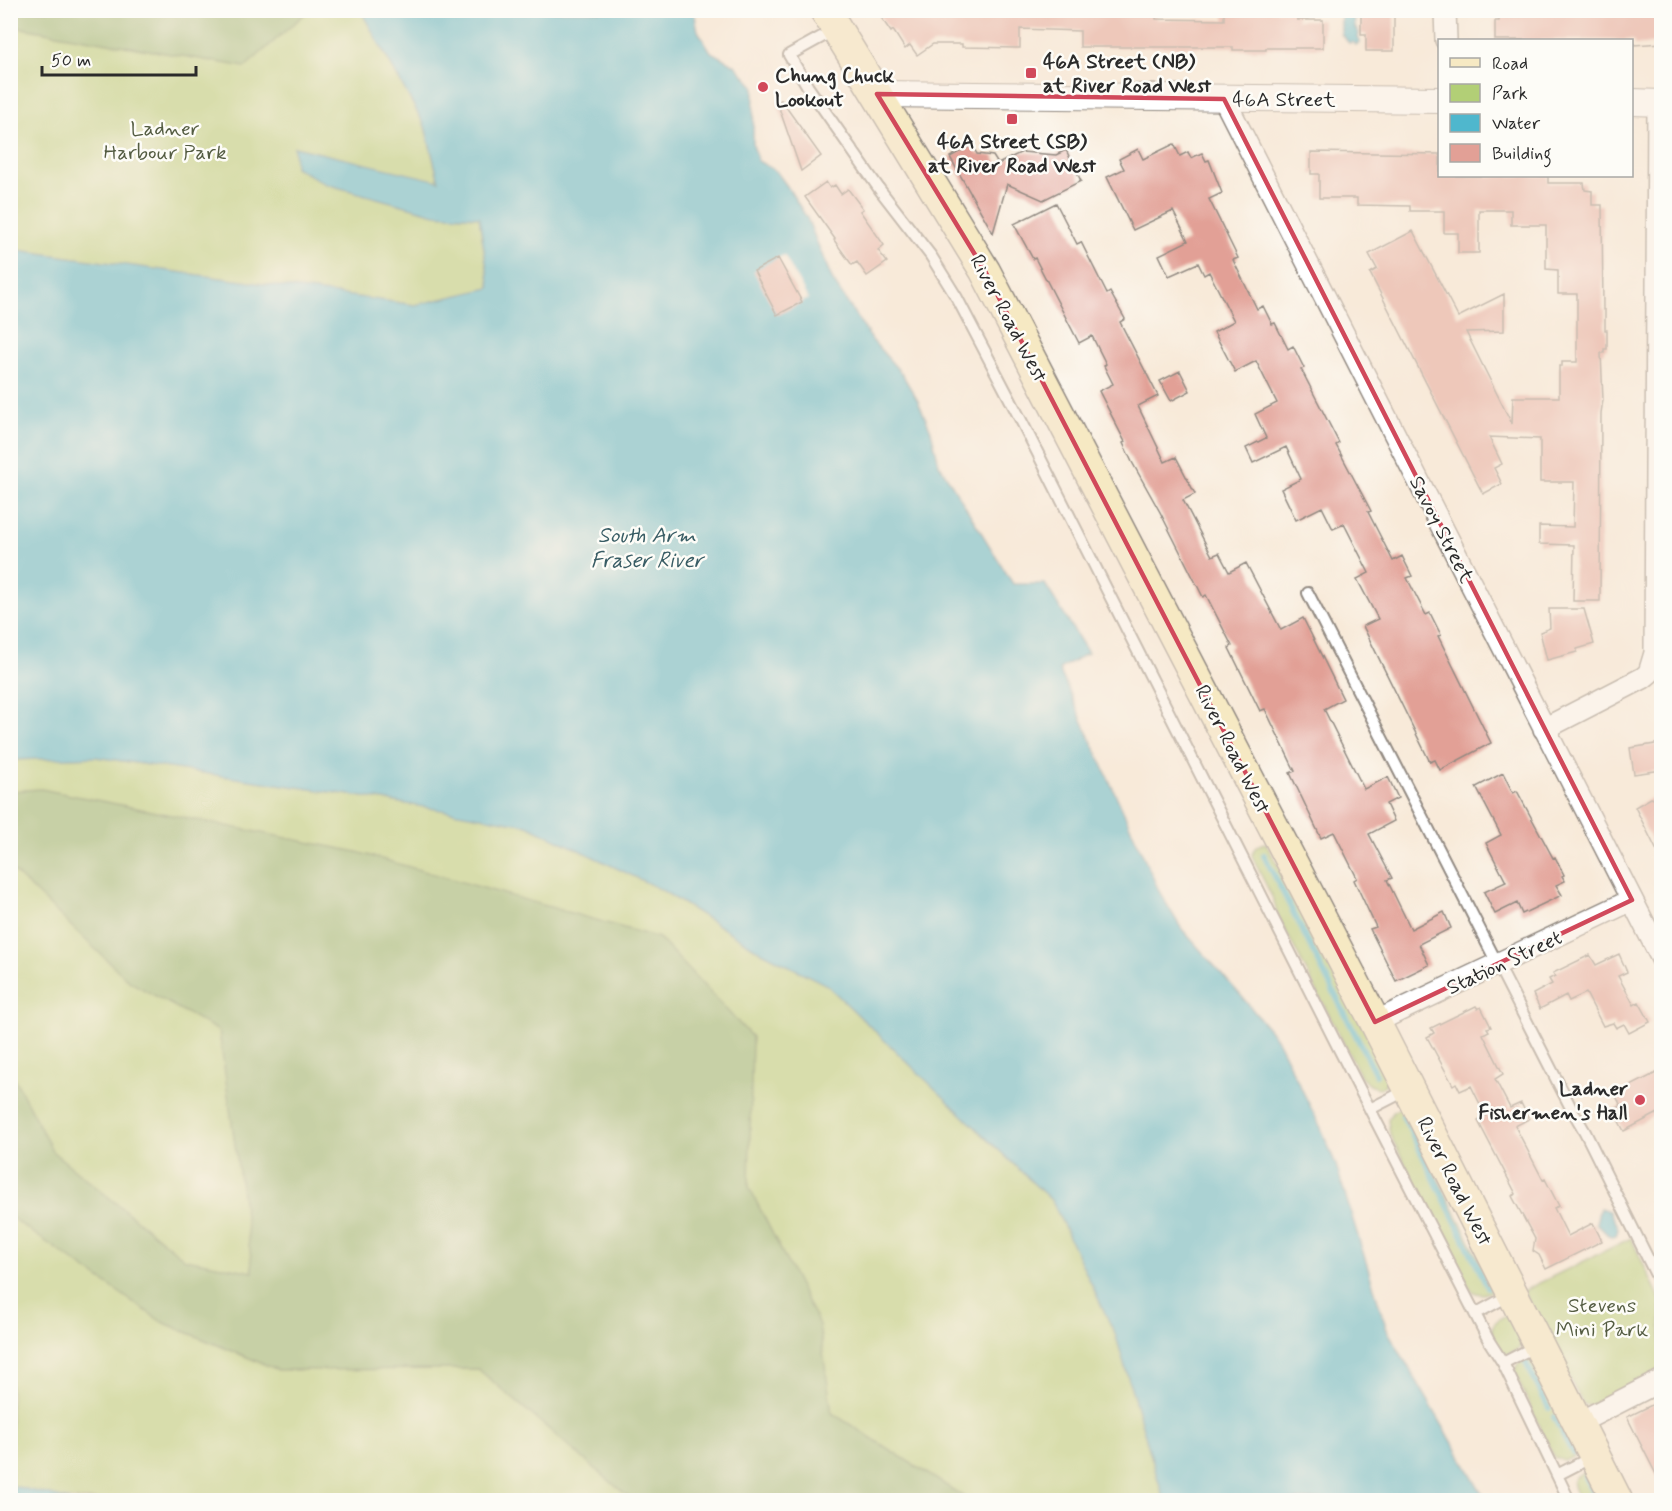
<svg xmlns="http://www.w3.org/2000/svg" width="1672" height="1511" font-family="Mynerve,sans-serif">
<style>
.green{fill:#b2cf76;stroke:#6e7d50;stroke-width:1.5}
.forest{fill:#8db267;stroke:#5c6e49;stroke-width:1.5}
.water{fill:#4fb7cd;stroke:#3d717c;stroke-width:1.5}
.pier{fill:#f8ead9}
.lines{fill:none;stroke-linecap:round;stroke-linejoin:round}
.stream{stroke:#4fb7cd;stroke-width:6}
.building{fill:#e2a096}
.service-casing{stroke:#928a82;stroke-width:14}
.minor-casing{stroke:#928a82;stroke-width:24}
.tertiary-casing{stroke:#928a82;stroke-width:28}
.secondary-casing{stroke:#928a82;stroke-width:33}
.service{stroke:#fff;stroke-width:10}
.minor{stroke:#fff;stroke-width:21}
.tertiary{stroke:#fff;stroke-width:26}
.secondary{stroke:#f6e9c3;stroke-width:30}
.marked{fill:none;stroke:#d1495b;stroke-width:4.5;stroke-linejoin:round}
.poi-dot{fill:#d1495b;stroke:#fdfcf7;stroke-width:2}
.labels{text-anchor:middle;stroke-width:5;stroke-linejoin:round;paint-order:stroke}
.poi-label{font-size:21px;font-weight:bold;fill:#2b2b2b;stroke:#fdfcf7;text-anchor:start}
.street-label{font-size:21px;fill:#2b2b2b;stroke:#fdfcf7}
.park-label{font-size:21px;fill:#545c42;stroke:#fdfcf7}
.water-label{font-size:22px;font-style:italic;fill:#385c64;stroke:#fdfcf7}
</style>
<rect width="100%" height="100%" fill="#fdfcf7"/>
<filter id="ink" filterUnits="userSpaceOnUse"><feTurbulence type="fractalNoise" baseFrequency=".0167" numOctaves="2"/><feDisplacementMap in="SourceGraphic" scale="12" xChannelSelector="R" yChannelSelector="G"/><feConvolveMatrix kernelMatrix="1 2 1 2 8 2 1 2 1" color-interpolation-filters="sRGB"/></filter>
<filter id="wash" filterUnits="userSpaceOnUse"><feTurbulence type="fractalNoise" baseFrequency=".008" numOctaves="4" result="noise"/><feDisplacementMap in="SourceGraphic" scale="24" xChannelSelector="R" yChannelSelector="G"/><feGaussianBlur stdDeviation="1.35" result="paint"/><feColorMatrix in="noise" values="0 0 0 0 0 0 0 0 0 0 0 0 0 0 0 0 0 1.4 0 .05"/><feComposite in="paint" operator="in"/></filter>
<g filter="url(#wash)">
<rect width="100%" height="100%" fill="#f8ead9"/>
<path class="green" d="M 11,11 L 361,11 L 425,126 L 439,182 L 295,147 L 295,167 L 326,184 L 435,214 L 479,217 L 490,288 L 415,305 L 11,249 Z
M 96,757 L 384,800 L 528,825 L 660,889 L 758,950 L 827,985 L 1052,1201 L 1116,1336 L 1164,1500 L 70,1500 L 11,1486 L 10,760 Z
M 1266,843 L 1389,1077 L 1385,1085 L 1380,1089 L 1369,1085 L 1361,1077 L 1277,914 L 1274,901 L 1252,856 C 1253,848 1258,844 1266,843 Z
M 1402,1107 L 1494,1289 C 1487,1296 1476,1295 1470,1289 L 1390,1135 L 1388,1120 L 1394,1111 Z
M 1631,1238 L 1661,1301 L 1661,1371 L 1591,1406 L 1583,1404 L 1523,1291 Z
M 1507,1315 L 1523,1344 C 1519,1348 1511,1355 1506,1354 C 1498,1352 1491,1336 1492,1328 C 1494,1322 1501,1317 1507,1315 Z
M 1531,1356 L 1577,1452 L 1573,1457 L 1564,1461 L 1555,1458 L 1549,1447 L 1516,1376 L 1515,1368 L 1522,1360 Z
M 1587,1471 L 1605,1500 L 1579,1500 C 1572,1486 1566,1477 1587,1471 Z"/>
<path class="forest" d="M 10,11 L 11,10 L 308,11 L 245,67 L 11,26 Z
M 41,789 L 357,852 L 659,938 L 752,1037 L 749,1187 L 819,1325 L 832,1413 L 969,1500 L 632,1500 L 478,1369 L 278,1370 L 162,1322 L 16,1221 L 10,1216 L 11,1072 L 53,1152 L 185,1259 L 253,1272 L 219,1031 L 130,982 L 11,869 L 11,791 Z"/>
<path class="water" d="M 361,11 L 694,11 L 698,31 L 711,52 L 735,65 L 754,86 L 753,145 L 758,161 L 776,171 L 787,186 L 807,218 L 833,281 L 872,340 L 902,374 L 918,401 L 931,431 L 939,464 L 1013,584 L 1045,584 L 1088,653 L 1059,669 L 1160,893 L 1181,928 L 1243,998 L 1276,1038 L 1321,1128 L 1336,1165 L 1387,1330 L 1486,1500 L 1164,1500 L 1116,1336 L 1052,1201 L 827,985 L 758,950 L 660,889 L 527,825 L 384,800 L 96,757 L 11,760 L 10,249 L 415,305 L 490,288 L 479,217 L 435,214 L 326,184 L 295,167 L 294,147 L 439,181 L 425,126 Z
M 1341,11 L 1353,11 L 1354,12 L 1355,28 L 1359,33 L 1358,38 L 1360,41 L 1356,45 L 1353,42 L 1349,43 L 1341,34 Z
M 1600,1208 L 1609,1211 L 1618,1228 L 1616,1236 L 1609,1236 L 1596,1223 Z
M 10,1486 L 14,1486 L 70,1500 L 11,1500 Z"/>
<path class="pier" d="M 784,255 L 808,299 L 777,315 L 754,271 Z"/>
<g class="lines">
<path class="stream" d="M 1264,855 L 1376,1075
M 1403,1116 L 1488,1287
M 1526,1363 L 1549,1408
M 1554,1417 L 1573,1453
M 1585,1477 L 1597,1500"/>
</g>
<g id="blocks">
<path class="building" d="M 876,10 L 1156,10 L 1156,19 L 1224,20 L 1224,10 L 1297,10 L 1297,20 L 1323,20 L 1323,48 L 1266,48 L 1266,50 L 1233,50 L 1233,47 L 1080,47 L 1080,31 L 1020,29 L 1020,48 L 962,47 L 962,44 L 933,44 L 917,55 L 910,45 L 905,49 L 893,30 L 891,32 Z
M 1499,10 L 1662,10 L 1662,43 L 1634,45 L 1634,42 L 1632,40 L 1495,40 L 1495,21 L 1499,21 Z
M 1361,12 L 1394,13 L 1394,51 L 1366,51 L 1366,34 L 1361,34 Z
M 781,100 L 821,156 L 801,171 L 777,102 Z
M 1174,144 L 1180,156 L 1188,152 L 1191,158 L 1202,153 L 1206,161 L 1209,160 L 1222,193 L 1209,199 L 1238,258 L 1233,260 L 1257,309 L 1263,306 L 1272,324 L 1275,323 L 1288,349 L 1293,346 L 1304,368 L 1301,369 L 1339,443 L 1336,445 L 1371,511 L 1368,512 L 1393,561 L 1402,556 L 1412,576 L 1407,578 L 1426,615 L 1430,613 L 1441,635 L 1438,636 L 1491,743 L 1440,770 L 1435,760 L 1430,762 L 1363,626 L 1378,619 L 1357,579 L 1369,573 L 1344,524 L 1333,529 L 1322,507 L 1296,520 L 1281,489 L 1301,479 L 1286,447 L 1253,463 L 1246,448 L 1266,438 L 1255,414 L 1277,403 L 1256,361 L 1235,372 L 1214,332 L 1234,321 L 1209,272 L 1204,275 L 1198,263 L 1169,276 L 1159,255 L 1188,241 L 1173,211 L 1133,230 L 1107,177 L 1124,169 L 1119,159 L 1138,149 L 1143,159 Z
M 972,145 L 977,154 L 993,156 L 998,164 L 1022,152 L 1056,155 L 1066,150 L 1081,181 L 1043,200 L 1007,184 L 993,233 L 950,157 Z
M 1311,152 L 1440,154 L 1440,176 L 1548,176 L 1548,183 L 1584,183 L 1585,190 L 1592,191 L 1592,205 L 1602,205 L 1603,310 L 1605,310 L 1605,330 L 1607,330 L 1607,349 L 1604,349 L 1604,353 L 1601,353 L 1603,400 L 1601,413 L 1600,601 L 1573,601 L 1574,545 L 1539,544 L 1539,526 L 1573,527 L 1574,482 L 1540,482 L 1540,439 L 1489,437 L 1502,464 L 1494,468 L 1502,484 L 1483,494 L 1370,273 L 1377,269 L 1369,254 L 1413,231 L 1458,317 L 1504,294 L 1504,331 L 1466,332 L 1512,424 L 1513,397 L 1559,397 L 1559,366 L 1562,366 L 1562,362 L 1577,362 L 1577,294 L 1558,294 L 1558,270 L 1546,269 L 1546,225 L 1511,225 L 1511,210 L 1479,210 L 1479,253 L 1458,253 L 1458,233 L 1444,233 L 1444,211 L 1410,211 L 1410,206 L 1357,205 L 1357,198 L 1319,198 L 1319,174 L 1311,174 Z
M 826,182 L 830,188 L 835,185 L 841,194 L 848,189 L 863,209 L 860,211 L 884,245 L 878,250 L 887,262 L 867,276 L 857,262 L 852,265 L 834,240 L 835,239 L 805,197 Z
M 1056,203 L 1077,244 L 1081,242 L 1107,294 L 1110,292 L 1125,319 L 1120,322 L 1158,396 L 1138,406 L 1165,462 L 1176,457 L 1195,494 L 1183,500 L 1212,556 L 1219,553 L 1229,572 L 1246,563 L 1281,630 L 1303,618 L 1343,699 L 1324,709 L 1364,789 L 1388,777 L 1398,798 L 1386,804 L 1394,821 L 1369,834 L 1392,878 L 1387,880 L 1411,929 L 1444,912 L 1451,928 L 1419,944 L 1429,965 L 1396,981 L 1370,929 L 1376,927 L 1354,880 L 1357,878 L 1334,832 L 1321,838 L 1290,773 L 1295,771 L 1265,709 L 1260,711 L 1229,648 L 1232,646 L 1206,595 L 1203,597 L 1160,512 L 1132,462 L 1123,443 L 1125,442 L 1099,391 L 1113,384 L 1104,366 L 1106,364 L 1092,336 L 1079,343 L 1035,258 L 1033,259 L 1014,224 Z
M 778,258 L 802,302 L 777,315 L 754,271 Z
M 1180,371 L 1190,391 L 1171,401 L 1160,381 Z
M 1549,609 L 1584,609 L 1594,644 L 1577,649 L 1577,652 L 1547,660 L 1540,632 L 1550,628 Z
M 1662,743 L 1662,770 L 1634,774 L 1630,748 Z
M 1503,773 L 1513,793 L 1517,791 L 1553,858 L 1555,857 L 1564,875 L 1562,876 L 1565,881 L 1556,885 L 1562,895 L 1522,914 L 1517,903 L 1495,914 L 1484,892 L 1506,882 L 1486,843 L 1501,835 L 1476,787 Z
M 1651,798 L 1662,802 L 1662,861 L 1635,807 Z
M 1619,954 L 1627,972 L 1618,976 L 1634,1005 L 1639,1002 L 1650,1022 L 1629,1033 L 1624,1024 L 1616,1028 L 1613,1023 L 1603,1026 L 1586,993 L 1569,1001 L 1566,995 L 1540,1009 L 1533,994 L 1552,984 L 1549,979 L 1555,976 L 1553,973 L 1590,955 L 1596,965 Z
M 1476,1006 L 1478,1009 L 1481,1007 L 1491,1027 L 1487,1028 L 1489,1031 L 1483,1034 L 1503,1074 L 1495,1079 L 1510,1108 L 1521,1103 L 1529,1119 L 1515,1126 L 1543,1180 L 1545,1179 L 1559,1206 L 1554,1208 L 1568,1236 L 1593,1223 L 1602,1241 L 1546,1269 L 1539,1255 L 1533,1251 L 1535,1239 L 1512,1196 L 1516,1194 L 1478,1121 L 1486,1116 L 1471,1086 L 1460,1091 L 1456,1083 L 1453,1085 L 1427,1037 L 1434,1033 L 1431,1028 Z
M 1662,1070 L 1662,1111 L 1624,1131 L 1613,1110 L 1621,1106 L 1615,1094 Z
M 1662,1400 L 1662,1486 L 1627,1417 Z"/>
</g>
</g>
<g filter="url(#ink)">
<use href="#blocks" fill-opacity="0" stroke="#928a82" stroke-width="1.5"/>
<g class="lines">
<defs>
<path id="service" d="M 836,29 L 789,55 L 808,87 L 880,190 L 931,256 L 957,298 L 1024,426 L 1338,1047 L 1489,1341 L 1503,1363 L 1569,1500
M 1308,593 L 1571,1108 L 1585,1132 L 1662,1287
M 1370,1109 L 1407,1090
M 1475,1314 L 1510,1295
M 1503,1363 L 1536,1346
M 1557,1475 L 1592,1457"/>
<path id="minor" d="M 1445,10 L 1446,40
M 1224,99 L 1662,959
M 1544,729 L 1643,678 L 1649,673 L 1655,653 L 1658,103
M 1375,1022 L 1632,900
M 1578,1423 L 1662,1380"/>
<path id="tertiary" d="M 877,94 L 1440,100
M 1632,102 L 1662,103"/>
<path id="secondary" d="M 825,10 L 985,271 L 1375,1022 L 1617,1500"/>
</defs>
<use href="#service" class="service-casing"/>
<use href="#minor" class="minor-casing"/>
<use href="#tertiary" class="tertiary-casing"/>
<use href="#secondary" class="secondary-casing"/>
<use href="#service" class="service"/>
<use href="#minor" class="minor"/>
<use href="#tertiary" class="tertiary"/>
<use href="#secondary" class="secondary"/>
</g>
</g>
<path d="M0 0H1672V1511H0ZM 877,94 L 1224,99 L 1632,900 L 1375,1022 L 985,271 Z" fill="#f8ead9" fill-opacity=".55" fill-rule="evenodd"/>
<path class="marked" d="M 877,94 L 1224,99 L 1632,900 L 1375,1022 L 985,271 Z"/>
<g class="poi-dot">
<rect x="1025" y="67" width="12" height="12" rx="3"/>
<circle cx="763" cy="87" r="6"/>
<rect x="1006" y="113" width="12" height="12" rx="3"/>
<circle cx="1640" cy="1100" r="6"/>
</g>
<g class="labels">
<g class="poi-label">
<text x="1043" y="68">46A Street (NB)<tspan x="1043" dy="24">at River Road West</tspan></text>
<text x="775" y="82">Chung Chuck<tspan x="775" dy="24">Lookout</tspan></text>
<text x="1012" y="148" text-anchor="middle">46A Street (SB)<tspan x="1012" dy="24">at River Road West</tspan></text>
<text x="1628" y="1095" text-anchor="end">Ladner<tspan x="1628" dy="24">Fishermen's Hall</tspan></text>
</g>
<g class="street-label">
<text x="1284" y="106">46A Street</text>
<text transform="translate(1009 318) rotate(62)" y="7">River Road West</text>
<text transform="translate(1442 529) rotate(63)" y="7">Savoy Street</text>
<text transform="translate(1233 749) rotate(63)" y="7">River Road West</text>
<text transform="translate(1504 962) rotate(-25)" y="7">Station Street</text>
<text transform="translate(1455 1181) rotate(63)" y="7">River Road West</text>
</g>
<g class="park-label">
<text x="165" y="135">Ladner<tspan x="165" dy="24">Harbour Park</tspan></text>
<text x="1602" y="1312">Stevens<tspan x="1602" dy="24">Mini Park</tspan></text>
</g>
<g class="water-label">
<text x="647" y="542">South Arm<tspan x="647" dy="25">Fraser River</tspan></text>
</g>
</g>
<rect width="1672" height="1511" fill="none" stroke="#fdfcf7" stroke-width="36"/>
<rect x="1438" y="39" width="195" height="138" fill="#fdfcf7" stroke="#a9a8a5" stroke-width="1.5"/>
<rect x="1450" y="58" width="30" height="9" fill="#f6e9c3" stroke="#a9a8a5" stroke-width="1.5"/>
<text x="1492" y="69" font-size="18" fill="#2b2b2b">Road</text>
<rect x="1450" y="84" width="30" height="18" fill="#b2cf76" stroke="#a9a8a5" stroke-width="1.5"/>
<text x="1492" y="99" font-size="18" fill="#2b2b2b">Park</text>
<rect x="1450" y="114" width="30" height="18" fill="#4fb7cd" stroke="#a9a8a5" stroke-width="1.5"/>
<text x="1492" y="129" font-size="18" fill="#2b2b2b">Water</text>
<rect x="1450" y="144" width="30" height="18" fill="#e2a096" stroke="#a9a8a5" stroke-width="1.5"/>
<text x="1492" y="159" font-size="18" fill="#2b2b2b">Building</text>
<path d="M42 66v9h154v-9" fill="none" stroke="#2b2b2b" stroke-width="3"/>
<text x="51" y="66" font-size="18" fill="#2b2b2b" stroke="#fdfcf7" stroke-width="4.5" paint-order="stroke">50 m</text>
</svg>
